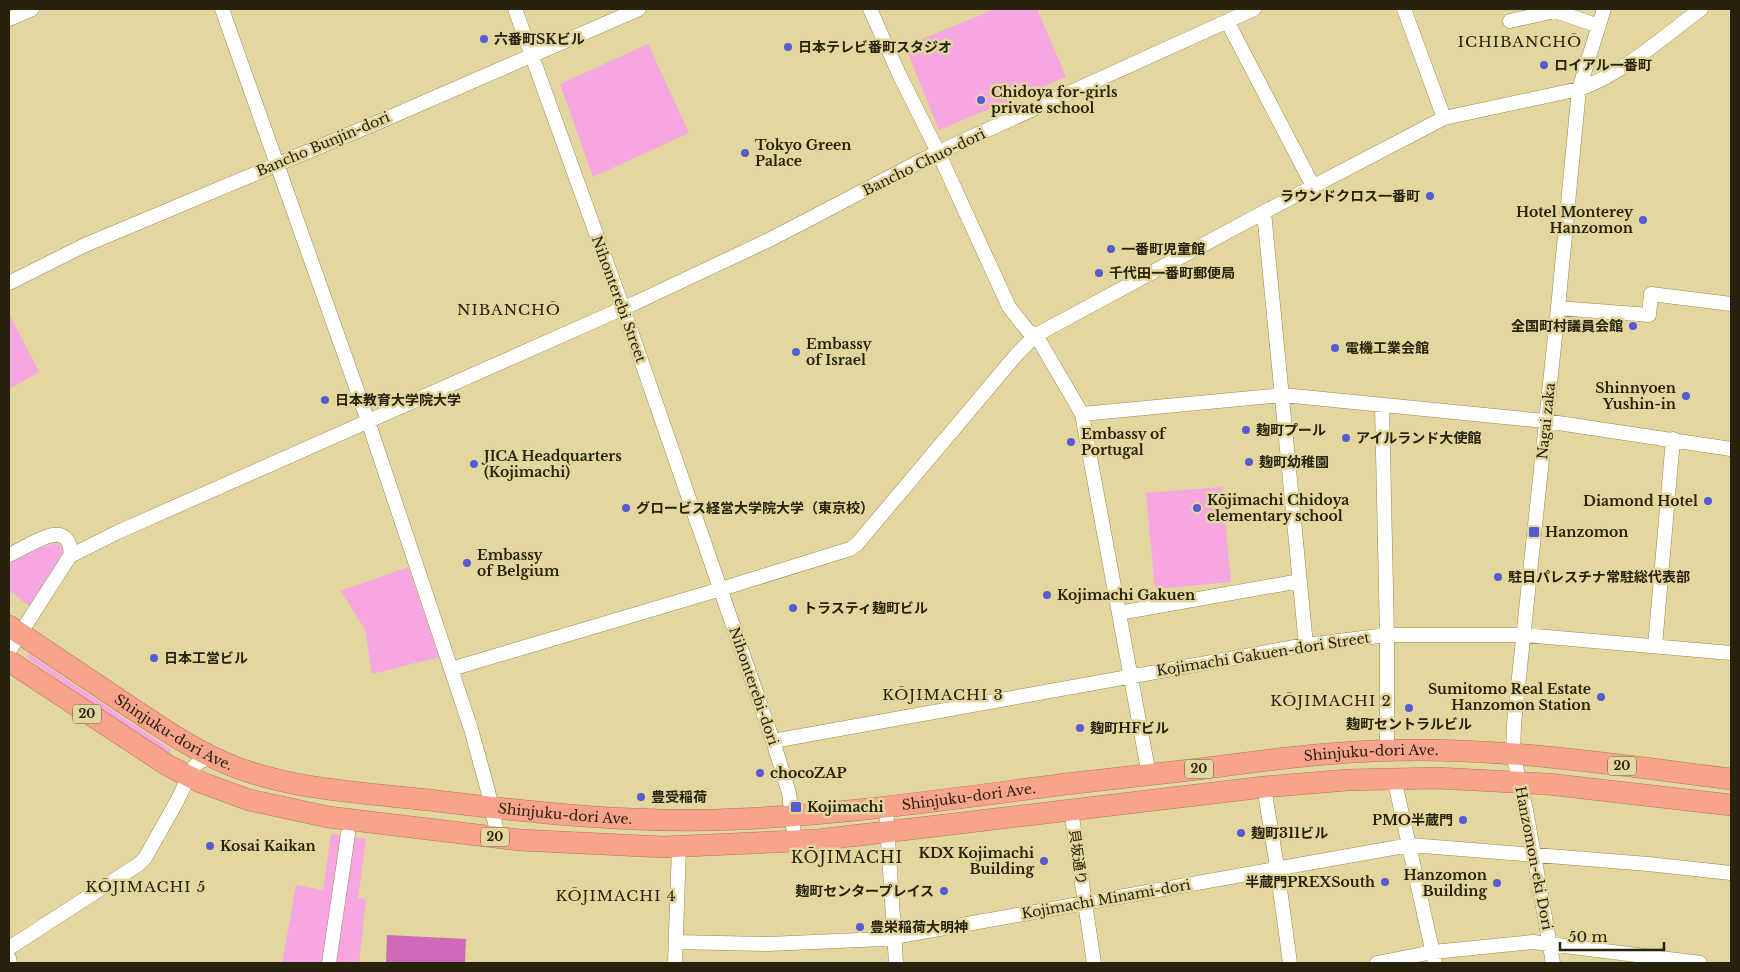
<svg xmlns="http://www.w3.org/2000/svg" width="1740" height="972" font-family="'Libre Baskerville','Noto Sans JP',serif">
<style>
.green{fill:#f6a7e2}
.forest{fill:#ce6ab7}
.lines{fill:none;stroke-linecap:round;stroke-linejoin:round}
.minor-casing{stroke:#978a55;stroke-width:15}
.highway-casing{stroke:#af765f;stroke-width:22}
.minor{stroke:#fff;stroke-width:14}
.highway{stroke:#f8a48c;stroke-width:21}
.poi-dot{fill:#555bd2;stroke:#e3d69e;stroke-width:2}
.labels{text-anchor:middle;stroke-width:5;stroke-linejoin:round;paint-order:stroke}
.shield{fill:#e3d69e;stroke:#5f5838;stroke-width:1}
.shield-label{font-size:12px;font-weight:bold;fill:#27220c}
.poi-label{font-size:14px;font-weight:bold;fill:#27220c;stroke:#e3d69e;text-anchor:start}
.street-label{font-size:14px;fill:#27220c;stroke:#e3d69e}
.neighbourhood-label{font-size:15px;letter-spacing:1px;fill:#27220c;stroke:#e3d69e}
.quarter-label{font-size:16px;letter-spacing:1px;fill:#27220c;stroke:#e3d69e}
</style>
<rect width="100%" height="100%" fill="#e3d69e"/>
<path class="green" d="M 995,9 L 1037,9 L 1066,77 L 939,130 L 905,46 Z
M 648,44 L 689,133 L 593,177 L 560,84 Z
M 9,314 L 39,372 L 9,389 Z
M 1222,487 L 1231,582 L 1155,589 L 1146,493 Z
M 56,543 L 64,549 L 57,563 L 29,606 L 9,590 L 9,563 L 42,547 Z
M 408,567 L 439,657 L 372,674 L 365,630 L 341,591 Z
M 29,654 L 171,750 L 169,754 L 142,738 L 27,658 Z
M 331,834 L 366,839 L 358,898 L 366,899 L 359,963 L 282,963 L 296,885 L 323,890 Z"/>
<path class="forest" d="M 387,935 L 466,939 L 465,963 L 386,963 Z"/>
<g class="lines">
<defs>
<path id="minor" d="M 222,9 L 368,421 L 451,669 L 471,729 L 488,791 L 498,837
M 515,9 L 623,308 L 773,741 L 789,793 L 795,842
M 870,9 L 899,74 L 938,152 L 1009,307 L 1028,331 L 1036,335 L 1082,414 L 1149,775
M 1404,9 L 1444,118
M 9,19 L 32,9
M 1227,21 L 1313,186
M 1510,21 L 1555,11 L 1599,26
M 1264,212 L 1306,645
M 9,283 L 85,245 L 381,121 L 639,9
M 1558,308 L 1649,315 L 1651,294 L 1731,304
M 1382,406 L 1387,635 L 1387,750
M 1082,414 L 1283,395 L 1545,421 L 1731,449
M 9,555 C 20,550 43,536 53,535 C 67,533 72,545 70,556 L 9,651
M 70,556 L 118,532 L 635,303 L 769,240 L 932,155 L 1254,9
M 1119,613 L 1300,581
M 1655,646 L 1673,439
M 451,669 L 721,589 L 850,549 L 857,544 L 1017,354 L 1036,335 L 1264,212 L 1444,118 L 1579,89 C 1623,74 1664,36 1701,9
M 773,741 L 1306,645 L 1387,635 L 1524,635 L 1731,653
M 1394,778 L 1435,963
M 1264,787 L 1277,867 L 1290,963
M 886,808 L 896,963
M 1071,810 L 1094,963
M 676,942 L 768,944 L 883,939 L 1410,845 L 1648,864 L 1731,873
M 9,948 L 139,864 L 145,858 L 176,803 L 193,768 L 199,762 L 212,757
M 9,958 L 10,963
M 329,963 L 348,834
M 675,963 L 679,847
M 1377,963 L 1433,952 L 1533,942 L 1700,963
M 1553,963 L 1526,810 L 1513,754 L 1514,724 L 1558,308 L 1579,89 L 1604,9"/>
<g id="highway">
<path id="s1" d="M 9,626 C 48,652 88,679 127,705 C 162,728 196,752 235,767 C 298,791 370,793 437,801 C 536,813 638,824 739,819 C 849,814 957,798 1066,784 C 1111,779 1155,774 1199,769 C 1246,763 1293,756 1341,753 C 1471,742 1602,763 1731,779"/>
<path d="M 9,661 L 167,765 L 200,782 L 249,800 L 328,817 L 520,840 L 663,847 L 818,840 L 1264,787 L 1347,780 L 1437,778 L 1548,784 L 1731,805"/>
</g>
</defs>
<use href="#minor" class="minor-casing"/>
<use href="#highway" class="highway-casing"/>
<use href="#minor" class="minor"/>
<use href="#highway" class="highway"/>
</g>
<g class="poi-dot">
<circle cx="484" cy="39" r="5"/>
<circle cx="788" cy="47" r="5"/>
<circle cx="1544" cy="65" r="5"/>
<circle cx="981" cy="100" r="5"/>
<circle cx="745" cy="153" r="5"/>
<circle cx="1430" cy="196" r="5"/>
<circle cx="1643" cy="220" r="5"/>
<circle cx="1111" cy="249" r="5"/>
<circle cx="1099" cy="273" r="5"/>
<circle cx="1633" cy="326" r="5"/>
<circle cx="1335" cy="348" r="5"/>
<circle cx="796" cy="352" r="5"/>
<circle cx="1686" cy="396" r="5"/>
<circle cx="325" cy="400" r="5"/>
<circle cx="1246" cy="430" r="5"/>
<circle cx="1346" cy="438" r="5"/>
<circle cx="1071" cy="442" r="5"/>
<circle cx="1249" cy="462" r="5"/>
<circle cx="474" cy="464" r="5"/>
<circle cx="1708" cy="501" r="5"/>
<circle cx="626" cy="508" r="5"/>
<circle cx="1197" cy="508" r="5"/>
<rect x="1528" y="526" width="12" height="12" rx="2.5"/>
<circle cx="467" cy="563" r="5"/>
<circle cx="1498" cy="577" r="5"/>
<circle cx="1047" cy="595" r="5"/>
<circle cx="793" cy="608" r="5"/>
<circle cx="154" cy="658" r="5"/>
<circle cx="1601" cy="697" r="5"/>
<circle cx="1409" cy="708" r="5"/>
<circle cx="1080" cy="728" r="5"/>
<circle cx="760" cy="773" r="5"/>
<circle cx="641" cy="797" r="5"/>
<rect x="790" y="801" width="12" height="12" rx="2.5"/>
<circle cx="1463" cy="820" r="5"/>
<circle cx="1241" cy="833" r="5"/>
<circle cx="210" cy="846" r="5"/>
<circle cx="1044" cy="861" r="5"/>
<circle cx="1385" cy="882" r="5"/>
<circle cx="1497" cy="883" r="5"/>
<circle cx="944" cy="891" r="5"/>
<circle cx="860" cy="927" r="5"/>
</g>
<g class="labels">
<g class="shield">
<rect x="73" y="704.5" width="28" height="19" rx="4"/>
<rect x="1608" y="756.5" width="28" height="19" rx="4"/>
<rect x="1185" y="759.5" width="28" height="19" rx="4"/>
<rect x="481" y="827.5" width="28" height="19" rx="4"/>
</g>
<g class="shield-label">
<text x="87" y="718">20</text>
<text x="1622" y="770">20</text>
<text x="1199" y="773">20</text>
<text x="495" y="841">20</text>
</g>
<g class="poi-label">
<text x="494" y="44">六番町SKビル</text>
<text x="798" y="52">日本テレビ番町スタジオ</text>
<text x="1554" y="70">ロイアル一番町</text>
<text x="991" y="97">Chidoya for-girls<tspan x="991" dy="16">private school</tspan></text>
<text x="755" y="150">Tokyo Green<tspan x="755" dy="16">Palace</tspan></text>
<text x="1420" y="201" text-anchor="end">ラウンドクロス一番町</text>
<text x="1633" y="217" text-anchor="end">Hotel Monterey<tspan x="1633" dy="16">Hanzomon</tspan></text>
<text x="1121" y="254">一番町児童館</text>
<text x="1109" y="278">千代田一番町郵便局</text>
<text x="1623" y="331" text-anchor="end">全国町村議員会館</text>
<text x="806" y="349">Embassy<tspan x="806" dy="16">of Israel</tspan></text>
<text x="1345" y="353">電機工業会館</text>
<text x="1676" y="393" text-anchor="end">Shinnyoen<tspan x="1676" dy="16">Yushin-in</tspan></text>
<text x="335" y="405">日本教育大学院大学</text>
<text x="1256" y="435">麹町プール</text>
<text x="1081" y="439">Embassy of<tspan x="1081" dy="16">Portugal</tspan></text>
<text x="1356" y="443">アイルランド大使館</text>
<text x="484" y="461">JICA Headquarters<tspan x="484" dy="16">(Kojimachi)</tspan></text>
<text x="1259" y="467">麹町幼稚園</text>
<text x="1207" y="505">Kōjimachi Chidoya<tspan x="1207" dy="16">elementary school</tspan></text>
<text x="1698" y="506" text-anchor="end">Diamond Hotel</text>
<text x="636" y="513">グロービス経営大学院大学（東京校）</text>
<text x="1545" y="537">Hanzomon</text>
<text x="477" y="560">Embassy<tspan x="477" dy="16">of Belgium</tspan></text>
<text x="1508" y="582">駐日パレスチナ常駐総代表部</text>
<text x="1057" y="600">Kojimachi Gakuen</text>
<text x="803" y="613">トラスティ麹町ビル</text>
<text x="164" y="663">日本工営ビル</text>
<text x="1591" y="694" text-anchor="end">Sumitomo Real Estate<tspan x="1591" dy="16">Hanzomon Station</tspan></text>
<text x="1409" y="729" text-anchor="middle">麹町セントラルビル</text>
<text x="1090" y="733">麹町HFビル</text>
<text x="770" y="778">chocoZAP</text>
<text x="651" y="802">豊受稲荷</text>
<text x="807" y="812">Kojimachi</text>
<text x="1453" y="825" text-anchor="end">PMO半蔵門</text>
<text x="1251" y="838">麹町311ビル</text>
<text x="220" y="851">Kosai Kaikan</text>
<text x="1034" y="858" text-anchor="end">KDX Kojimachi<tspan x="1034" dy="16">Building</tspan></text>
<text x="1487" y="880" text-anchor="end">Hanzomon<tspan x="1487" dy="16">Building</tspan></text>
<text x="1375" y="887" text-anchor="end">半蔵門PREXSouth</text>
<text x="934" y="896" text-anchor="end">麹町センタープレイス</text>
<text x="870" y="932">豊栄稲荷大明神</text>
</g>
<g class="street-label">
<text transform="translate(323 144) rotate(-23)" y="5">Bancho Bunjin-dori</text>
<text transform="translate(924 162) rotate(-26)" y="5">Bancho Chuo-dori</text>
<text transform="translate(619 299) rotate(70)" y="5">Nihonterebi Street</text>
<text transform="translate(1546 421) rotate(-84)" y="5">Nagai zaka</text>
<text transform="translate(1263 654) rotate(-9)" y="5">Kojimachi Gakuen-dori Street</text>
<text transform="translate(754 686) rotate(71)" y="5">Nihonterebi-dori</text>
<text dy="5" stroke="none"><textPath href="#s1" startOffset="196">Shinjuku-dori Ave.</textPath></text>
<text dy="5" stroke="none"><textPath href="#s1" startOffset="1411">Shinjuku-dori Ave.</textPath></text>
<text dy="5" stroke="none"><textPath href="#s1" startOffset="1006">Shinjuku-dori Ave.</textPath></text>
<text dy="5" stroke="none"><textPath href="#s1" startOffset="601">Shinjuku-dori Ave.</textPath></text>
<text transform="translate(1078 857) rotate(82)" y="5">貝坂通り</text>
<text transform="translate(1534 858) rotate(79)" y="5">Hanzomon-eki Dori</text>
<text transform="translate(1106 899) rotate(-10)" y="5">Kojimachi Minami-dori</text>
</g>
<g class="neighbourhood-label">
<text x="1520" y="47">ICHIBANCHŌ</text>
<text x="509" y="315">NIBANCHŌ</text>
<text x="943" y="700">KŌJIMACHI 3</text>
<text x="1331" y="706">KŌJIMACHI 2</text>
<text x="146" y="892">KŌJIMACHI 5</text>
<text x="616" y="901">KŌJIMACHI 4</text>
</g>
<g class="quarter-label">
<text x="847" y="863">KŌJIMACHI</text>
</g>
</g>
<rect width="1740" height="972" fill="none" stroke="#27220c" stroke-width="20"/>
<path d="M1560 942v8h104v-8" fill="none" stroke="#27220c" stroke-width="2.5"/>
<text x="1568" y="942" font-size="15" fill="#27220c" stroke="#e3d69e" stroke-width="4" paint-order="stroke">50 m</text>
</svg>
